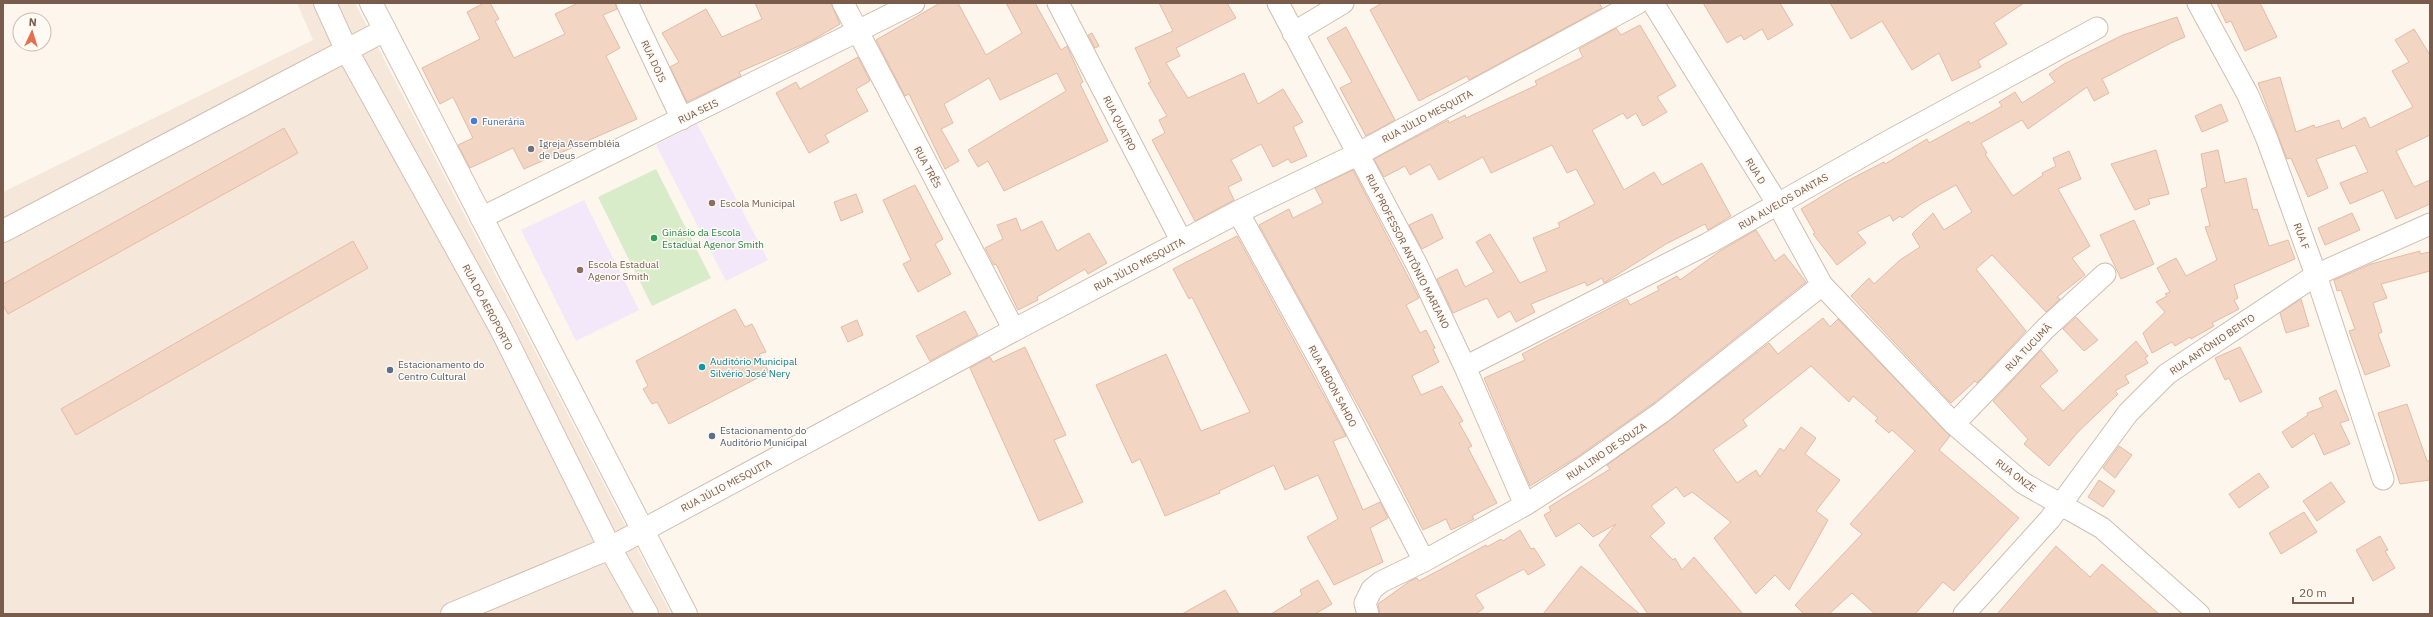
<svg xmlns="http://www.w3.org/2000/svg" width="2433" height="617" font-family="'IBM Plex Sans',sans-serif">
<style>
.residential{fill:#f5e8da}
.education{fill:#f3e8fa}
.green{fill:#d8ecc9}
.building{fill:#f3d5c3;stroke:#e6bba3}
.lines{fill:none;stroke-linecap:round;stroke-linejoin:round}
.minor-casing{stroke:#d1beb0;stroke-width:23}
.tertiary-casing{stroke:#d1beb0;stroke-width:24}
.secondary-casing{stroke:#d6c0b0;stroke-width:24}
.minor{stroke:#fff;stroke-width:21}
.tertiary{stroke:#fff;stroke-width:22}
.secondary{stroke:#fff;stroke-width:22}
.shop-dot{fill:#3f7fe0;stroke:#fffaf3;stroke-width:1.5}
.worship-dot{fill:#6b7280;stroke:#fffaf3;stroke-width:1.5}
.education-dot{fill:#8d6e63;stroke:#fffaf3;stroke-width:1.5}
.leisure-dot{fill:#2e9e5b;stroke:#fffaf3;stroke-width:1.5}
.culture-dot{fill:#0f9aa8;stroke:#fffaf3;stroke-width:1.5}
.service-dot{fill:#5c6f8a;stroke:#fffaf3;stroke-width:1.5}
.labels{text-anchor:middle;stroke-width:3;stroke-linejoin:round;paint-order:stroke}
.street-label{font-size:10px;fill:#7a5c4d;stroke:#fffaf3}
.shop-label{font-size:10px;fill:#366cbe;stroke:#fffaf3;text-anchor:start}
.worship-label{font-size:10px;fill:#5b616d;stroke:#fffaf3;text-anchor:start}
.education-label{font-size:10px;fill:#785e54;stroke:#fffaf3;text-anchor:start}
.leisure-label{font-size:10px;fill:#27864d;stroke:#fffaf3;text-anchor:start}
.culture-label{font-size:10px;fill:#0d838f;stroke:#fffaf3;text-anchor:start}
.service-label{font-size:10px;fill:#4e5e75;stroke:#fffaf3;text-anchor:start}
</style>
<rect width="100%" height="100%" fill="#fdf6ec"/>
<path class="residential" d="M 297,3 L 355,3 L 671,614 L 3,614 L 3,192 L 313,40 Z"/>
<path class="education" d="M 697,124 L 768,260 L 726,281 L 656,145 Z
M 584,200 L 639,310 L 576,341 L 521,230 Z"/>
<path class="green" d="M 656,169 L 711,278 L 652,306 L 598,197 Z"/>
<path class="building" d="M 484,3 L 490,3 L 499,19 L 495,21 L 514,58 L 565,34 L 555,14 L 578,3 L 615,3 L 617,9 L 603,15 L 620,48 L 606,56 L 637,119 L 524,169 L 513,148 L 470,168 L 458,145 L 473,138 L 453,97 L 440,104 L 422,68 L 480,39 L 467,12 Z
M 755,3 L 831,3 L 840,24 L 811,41 L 739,72 L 741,76 L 687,102 L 670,67 L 679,62 L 662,33 L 706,9 L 722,37 L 762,19 Z
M 940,3 L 958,3 L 986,55 L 1022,33 L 1006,3 L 1035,3 L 1061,50 L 1067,46 L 1083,82 L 1080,84 L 1108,141 L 1004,191 L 988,161 L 978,167 L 968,150 L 1066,91 L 1057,73 L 1000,100 L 989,78 L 944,104 L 953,123 L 941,129 L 959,161 L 945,169 L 909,94 L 905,96 L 876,40 Z
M 1159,3 L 1227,3 L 1236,18 L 1176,48 L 1180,56 L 1166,63 L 1188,98 L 1244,73 L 1258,104 L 1283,89 L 1303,122 L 1293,127 L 1307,156 L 1291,163 L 1288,159 L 1273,167 L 1261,144 L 1231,160 L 1242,180 L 1228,187 L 1234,200 L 1195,221 L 1152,140 L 1165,133 L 1159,120 L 1167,116 L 1148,83 L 1151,82 L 1135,48 L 1173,31 Z
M 1382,3 L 1599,3 L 1602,8 L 1469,80 L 1467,76 L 1419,101 L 1370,10 Z
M 1703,3 L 1780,3 L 1793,25 L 1768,40 L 1762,29 L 1744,40 L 1741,35 L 1727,43 Z
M 1830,3 L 2024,3 L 1994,23 L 2007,44 L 1978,61 L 1981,67 L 1952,81 L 1939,53 L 1912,70 L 1882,21 L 1851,39 Z
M 2217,3 L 2260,3 L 2277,37 L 2245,51 L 2231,21 L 2226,23 Z
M 2177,17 L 2185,37 L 2171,43 L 2102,79 L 2109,93 L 2094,101 L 2087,87 L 2028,129 L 2022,120 L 1981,143 L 1987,153 L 1985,154 L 2013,196 L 2043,175 L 2042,173 L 2056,166 L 2053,158 L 2069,151 L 2081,179 L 2058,189 L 2090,246 L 2072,258 L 2085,275 L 2057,297 L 2060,299 L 2046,312 L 1992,255 L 1976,269 L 2026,331 L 1977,383 L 1975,381 L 1951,403 L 1851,296 L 1869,278 L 1874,284 L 1900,260 L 1920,247 L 1912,234 L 1933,213 L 1944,230 L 1972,212 L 1956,185 L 1921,204 L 1902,218 L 1900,216 L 1893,221 L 1890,215 L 1857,232 L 1866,243 L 1837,265 L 1813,234 L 1815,233 L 1801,209 L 1845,182 L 1884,162 L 1885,164 L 1927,139 L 1929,143 L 1969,121 L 1970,124 L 2002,106 L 1999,102 L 2015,92 L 2022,103 L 2055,82 L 2049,74 L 2064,64 L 2123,35 Z
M 1640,25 L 1676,86 L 1657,97 L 1667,112 L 1643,126 L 1636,113 L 1627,119 L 1623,113 L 1592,130 L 1624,190 L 1654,172 L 1662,185 L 1702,163 L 1731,216 L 1708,230 L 1705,224 L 1666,244 L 1604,283 L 1602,278 L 1587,286 L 1585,282 L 1531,304 L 1535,312 L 1516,322 L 1510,311 L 1498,318 L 1487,298 L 1453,313 L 1437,279 L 1457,269 L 1465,287 L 1494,272 L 1476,242 L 1490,234 L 1520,283 L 1547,271 L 1533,238 L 1560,227 L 1558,223 L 1595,204 L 1576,169 L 1567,173 L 1552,145 L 1491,173 L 1483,157 L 1439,180 L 1430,164 L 1410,175 L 1405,166 L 1384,177 L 1374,159 L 1448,120 L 1449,123 L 1465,115 L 1466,118 L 1537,85 L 1535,81 L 1583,57 L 1579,49 L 1616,28 L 1621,35 Z
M 1346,27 L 1395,120 L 1366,136 L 1340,88 L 1352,82 L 1327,38 Z
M 2414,29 L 2430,55 L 2430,135 L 2396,151 L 2414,187 L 2430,180 L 2430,204 L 2396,219 L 2383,190 L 2350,204 L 2340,183 L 2368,172 L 2355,145 L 2316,159 L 2328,188 L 2308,197 L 2291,158 L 2287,159 L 2258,83 L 2280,77 L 2296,132 L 2314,125 L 2315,128 L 2339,120 L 2342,129 L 2365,117 L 2370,128 L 2413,107 L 2392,71 L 2409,62 L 2395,40 Z
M 1092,33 L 1099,46 L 1095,48 L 1088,35 Z
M 858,57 L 870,81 L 856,89 L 868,111 L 825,135 L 829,142 L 809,153 L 776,93 L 796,82 L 800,89 Z
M 2221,104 L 2228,121 L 2202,132 L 2195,116 Z
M 284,128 L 298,153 L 8,314 L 3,305 L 3,284 Z
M 2156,150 L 2169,194 L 2148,199 L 2150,204 L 2135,210 L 2111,164 Z
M 2218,150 L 2225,183 L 2246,178 L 2253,210 L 2257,209 L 2269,246 L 2288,240 L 2295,259 L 2234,285 L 2238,298 L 2234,300 L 2239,309 L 2212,323 L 2214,326 L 2191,339 L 2190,337 L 2175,346 L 2172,342 L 2152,353 L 2143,333 L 2165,312 L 2156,302 L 2167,296 L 2165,294 L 2170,292 L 2157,268 L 2176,258 L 2186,276 L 2217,260 L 2205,227 L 2210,226 L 2201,189 L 2207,187 L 2201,154 Z
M 1353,170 L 1419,298 L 1406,305 L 1420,333 L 1426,330 L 1435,348 L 1433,349 L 1439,362 L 1412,376 L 1421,395 L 1442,386 L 1463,421 L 1459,423 L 1472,446 L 1468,448 L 1497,503 L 1472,516 L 1474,519 L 1451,530 L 1446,519 L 1423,530 L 1369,425 L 1259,225 L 1289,209 L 1293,218 L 1323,203 L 1315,188 Z
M 915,185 L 943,239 L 935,244 L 951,274 L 918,292 L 903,264 L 911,260 L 883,200 Z
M 856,194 L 863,212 L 841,221 L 834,202 Z
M 2352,213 L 2360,230 L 2325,245 L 2318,228 Z
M 1432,214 L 1443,238 L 1422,249 L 1409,225 Z
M 1016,218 L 1021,231 L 1042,221 L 1057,251 L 1089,233 L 1107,263 L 1088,274 L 1085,269 L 1037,297 L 1038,300 L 1018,310 L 996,264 L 994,265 L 985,248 L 1003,239 L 997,225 Z
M 2134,220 L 2154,264 L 2121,279 L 2100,235 Z
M 1756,230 L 1775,261 L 1784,254 L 1806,282 L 1655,402 L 1577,457 L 1530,486 L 1484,378 L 1525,360 L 1522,354 L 1627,299 L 1630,305 L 1659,290 L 1657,287 L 1677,276 L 1680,280 L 1720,251 Z
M 1237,236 L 1346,436 L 1333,441 L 1363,510 L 1380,502 L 1388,518 L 1370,528 L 1383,562 L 1334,585 L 1307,537 L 1338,519 L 1318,475 L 1285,490 L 1274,465 L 1219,491 L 1220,493 L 1165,516 L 1140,459 L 1132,463 L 1096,385 L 1166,354 L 1201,431 L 1250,412 L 1192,297 L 1189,299 L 1173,269 Z
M 353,241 L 368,268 L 76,435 L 61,409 Z
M 2420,251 L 2420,254 L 2430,252 L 2430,271 L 2381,284 L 2387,298 L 2373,303 L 2382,332 L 2378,334 L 2390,366 L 2365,375 L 2349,331 L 2355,329 L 2341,290 L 2337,291 L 2334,280 L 2371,264 Z
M 2301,299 L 2309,326 L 2286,333 L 2280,313 Z
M 735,309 L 745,327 L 752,324 L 766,352 L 759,354 L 769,372 L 669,424 L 657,402 L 652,404 L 643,389 L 648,386 L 636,361 Z
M 965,311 L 978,335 L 930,361 L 916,336 Z
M 2076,317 L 2098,340 L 2084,351 L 2063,329 Z
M 1823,318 L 1830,327 L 1838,319 L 1950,436 L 1939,450 L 2019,518 L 1954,591 L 1943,582 L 1915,614 L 1875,614 L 1852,593 L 1829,614 L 1804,614 L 1795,605 L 1862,534 L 1850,524 L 1915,451 L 1892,430 L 1889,433 L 1875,421 L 1878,418 L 1853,396 L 1849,402 L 1811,366 L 1743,420 L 1747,426 L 1713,450 L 1737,483 L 1756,470 L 1760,477 L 1780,448 L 1784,451 L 1801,427 L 1816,438 L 1805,454 L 1840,480 L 1816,511 L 1828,520 L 1789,590 L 1775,575 L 1756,594 L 1714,538 L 1731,522 L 1692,492 L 1684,497 L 1676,487 L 1651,506 L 1665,523 L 1650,536 L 1673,560 L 1675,558 L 1682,570 L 1694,557 L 1743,614 L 1648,614 L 1599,545 L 1616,524 L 1593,537 L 1579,523 L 1556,537 L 1544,515 L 1551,511 L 1549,507 L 1610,469 L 1607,465 L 1669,421 L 1769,343 L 1778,354 Z
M 857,320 L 863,335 L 848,342 L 841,327 Z
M 2136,341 L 2148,356 L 2145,358 L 2148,363 L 2125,376 L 2129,383 L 2115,391 L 2118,394 L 2079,431 L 2049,466 L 2024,444 L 2028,439 L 1993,401 L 2041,350 L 2058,371 L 2040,386 L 2063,411 Z
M 1025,347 L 1066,435 L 1054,440 L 1083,502 L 1039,521 L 970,368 L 990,357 L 993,362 Z
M 2240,347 L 2262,392 L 2240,402 L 2229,378 L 2225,380 L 2215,358 Z
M 2336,390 L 2349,420 L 2340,423 L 2350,444 L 2324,455 L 2314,433 L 2292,448 L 2282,432 L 2308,415 L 2307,413 L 2323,407 L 2319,398 Z
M 2407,404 L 2427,461 L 2430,461 L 2430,480 L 2400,484 L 2378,413 Z
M 2119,446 L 2132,455 L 2115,478 L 2103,468 Z
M 2259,473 L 2269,487 L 2239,508 L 2229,494 Z
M 2099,480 L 2115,491 L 2103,507 L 2088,497 Z
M 2331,482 L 2345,502 L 2317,521 L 2303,501 Z
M 2304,512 L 2317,532 L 2281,554 L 2269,533 Z
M 1520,530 L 1531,549 L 1534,548 L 1545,565 L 1528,575 L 1524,569 L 1475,595 L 1484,608 L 1476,614 L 1380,614 L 1378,604 L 1410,581 L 1417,578 L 1419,581 L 1486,545 L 1487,547 L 1501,539 L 1503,541 Z
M 2380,536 L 2388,550 L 2385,551 L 2395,568 L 2373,581 L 2356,550 Z
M 2056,546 L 2090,577 L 2102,564 L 2159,614 L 1997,614 Z
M 1581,566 L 1640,614 L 1543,614 Z
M 1318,580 L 1332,604 L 1315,614 L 1271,614 L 1302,595 L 1300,590 Z
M 1225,590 L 1239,614 L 1182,614 Z"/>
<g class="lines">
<defs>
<path id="minor" d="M 627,3 L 682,119
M 843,3 L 1014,330
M 1058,3 L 1182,242
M 1278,3 L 1417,265 L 1465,367 L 1525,505
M 1653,3 L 1777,203 L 1822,285 L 1954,424 L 2023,483 L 2102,528 L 2199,614
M 2198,3 L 2248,95 L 2267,139 L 2316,275 L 2383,479
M 1293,33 L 1343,3
M 1238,212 L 1326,372 L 1424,561
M 481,218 L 914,3
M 1465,367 L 1709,243 L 1889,141 L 2097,28
M 1954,424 L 2046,328 L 2105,274
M 1368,614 L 1365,603 L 1372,589 L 1381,582 L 1424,561 L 1525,505 L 1584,467 L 1662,412 L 1822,285
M 1964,614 L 2050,519 L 2128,413 L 2167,374 L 2316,275 L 2430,224"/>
<path id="tertiary" d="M 3,231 L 385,30
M 452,614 L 610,548 L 1014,330 L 1238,212 L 1358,154 L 1637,3"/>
<path id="secondary" d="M 325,3 L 346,49 L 501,329 L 610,548 L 647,614
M 371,3 L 686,614"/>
</defs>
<use href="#minor" class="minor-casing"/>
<use href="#tertiary" class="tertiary-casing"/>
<use href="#secondary" class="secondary-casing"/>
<use href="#minor" class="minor"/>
<use href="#tertiary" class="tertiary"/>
<use href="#secondary" class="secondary"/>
</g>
<circle class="shop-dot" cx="474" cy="121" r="4"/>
<circle class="worship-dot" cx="531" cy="149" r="4"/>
<g class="education-dot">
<circle cx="712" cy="203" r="4"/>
<circle cx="580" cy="270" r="4"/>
</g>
<circle class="leisure-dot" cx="654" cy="238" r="4"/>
<circle class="culture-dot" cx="702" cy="367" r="4"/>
<g class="service-dot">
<circle cx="390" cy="370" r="4"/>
<circle cx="712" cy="436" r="4"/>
</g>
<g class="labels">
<g class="street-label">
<text transform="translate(654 61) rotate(65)" y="4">RUA DOIS</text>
<text transform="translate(698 111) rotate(-26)" y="4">RUA SEIS</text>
<text transform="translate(1427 116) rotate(-28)" y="4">RUA JÚLIO MESQUITA</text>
<text transform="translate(1120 123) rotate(63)" y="4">RUA QUATRO</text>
<text transform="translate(928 167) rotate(62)" y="4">RUA TRÊS</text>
<text transform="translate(1756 171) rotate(58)" y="4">RUA D</text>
<text transform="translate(1783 201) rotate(-30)" y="4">RUA ALVELOS DANTAS</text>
<text transform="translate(2302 236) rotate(70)" y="4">RUA F</text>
<text transform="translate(1408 251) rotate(63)" y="4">RUA PROFESSOR ANTÔNIO MARIANO</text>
<text transform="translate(1139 264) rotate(-28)" y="4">RUA JÚLIO MESQUITA</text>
<text transform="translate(488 307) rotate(62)" y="4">RUA DO AEROPORTO</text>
<text transform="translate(2212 344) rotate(-34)" y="4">RUA ANTÔNIO BENTO</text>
<text transform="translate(2028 347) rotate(-46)" y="4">RUA TUCUMÃ</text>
<text transform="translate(1333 386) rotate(62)" y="4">RUA ABDON SAHDO</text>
<text transform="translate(1606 451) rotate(-34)" y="4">RUA LINO DE SOUZA</text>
<text transform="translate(2016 475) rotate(37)" y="4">RUA ONZE</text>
<text transform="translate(726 485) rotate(-28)" y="4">RUA JÚLIO MESQUITA</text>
</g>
<g class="shop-label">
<text x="482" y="125">Funerária</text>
</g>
<g class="worship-label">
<text x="539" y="147">Igreja Assembléia<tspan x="539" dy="12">de Deus</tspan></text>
</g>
<g class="education-label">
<text x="720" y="207">Escola Municipal</text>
<text x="588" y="268">Escola Estadual<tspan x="588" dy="12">Agenor Smith</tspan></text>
</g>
<g class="leisure-label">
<text x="662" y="236">Ginásio da Escola<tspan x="662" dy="12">Estadual Agenor Smith</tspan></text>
</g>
<g class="culture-label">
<text x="710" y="365">Auditório Municipal<tspan x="710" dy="12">Silvério José Nery</tspan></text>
</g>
<g class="service-label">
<text x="398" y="368">Estacionamento do<tspan x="398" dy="12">Centro Cultural</tspan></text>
<text x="720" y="434">Estacionamento do<tspan x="720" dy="12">Auditório Municipal</tspan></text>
</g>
</g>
<rect width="2433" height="617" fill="none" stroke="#7a5c4d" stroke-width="8"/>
<g transform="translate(32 32) rotate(4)"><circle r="19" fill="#fffaf3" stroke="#cabbb1"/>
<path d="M0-3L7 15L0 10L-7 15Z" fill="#e76f51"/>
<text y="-6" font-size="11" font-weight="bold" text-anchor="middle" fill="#7a5c4d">N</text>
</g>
<path d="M2293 597v6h60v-6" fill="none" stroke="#7a5c4d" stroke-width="2"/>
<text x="2299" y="597" font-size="12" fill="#7a5c4d" stroke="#fffaf3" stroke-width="3" paint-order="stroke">20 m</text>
</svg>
